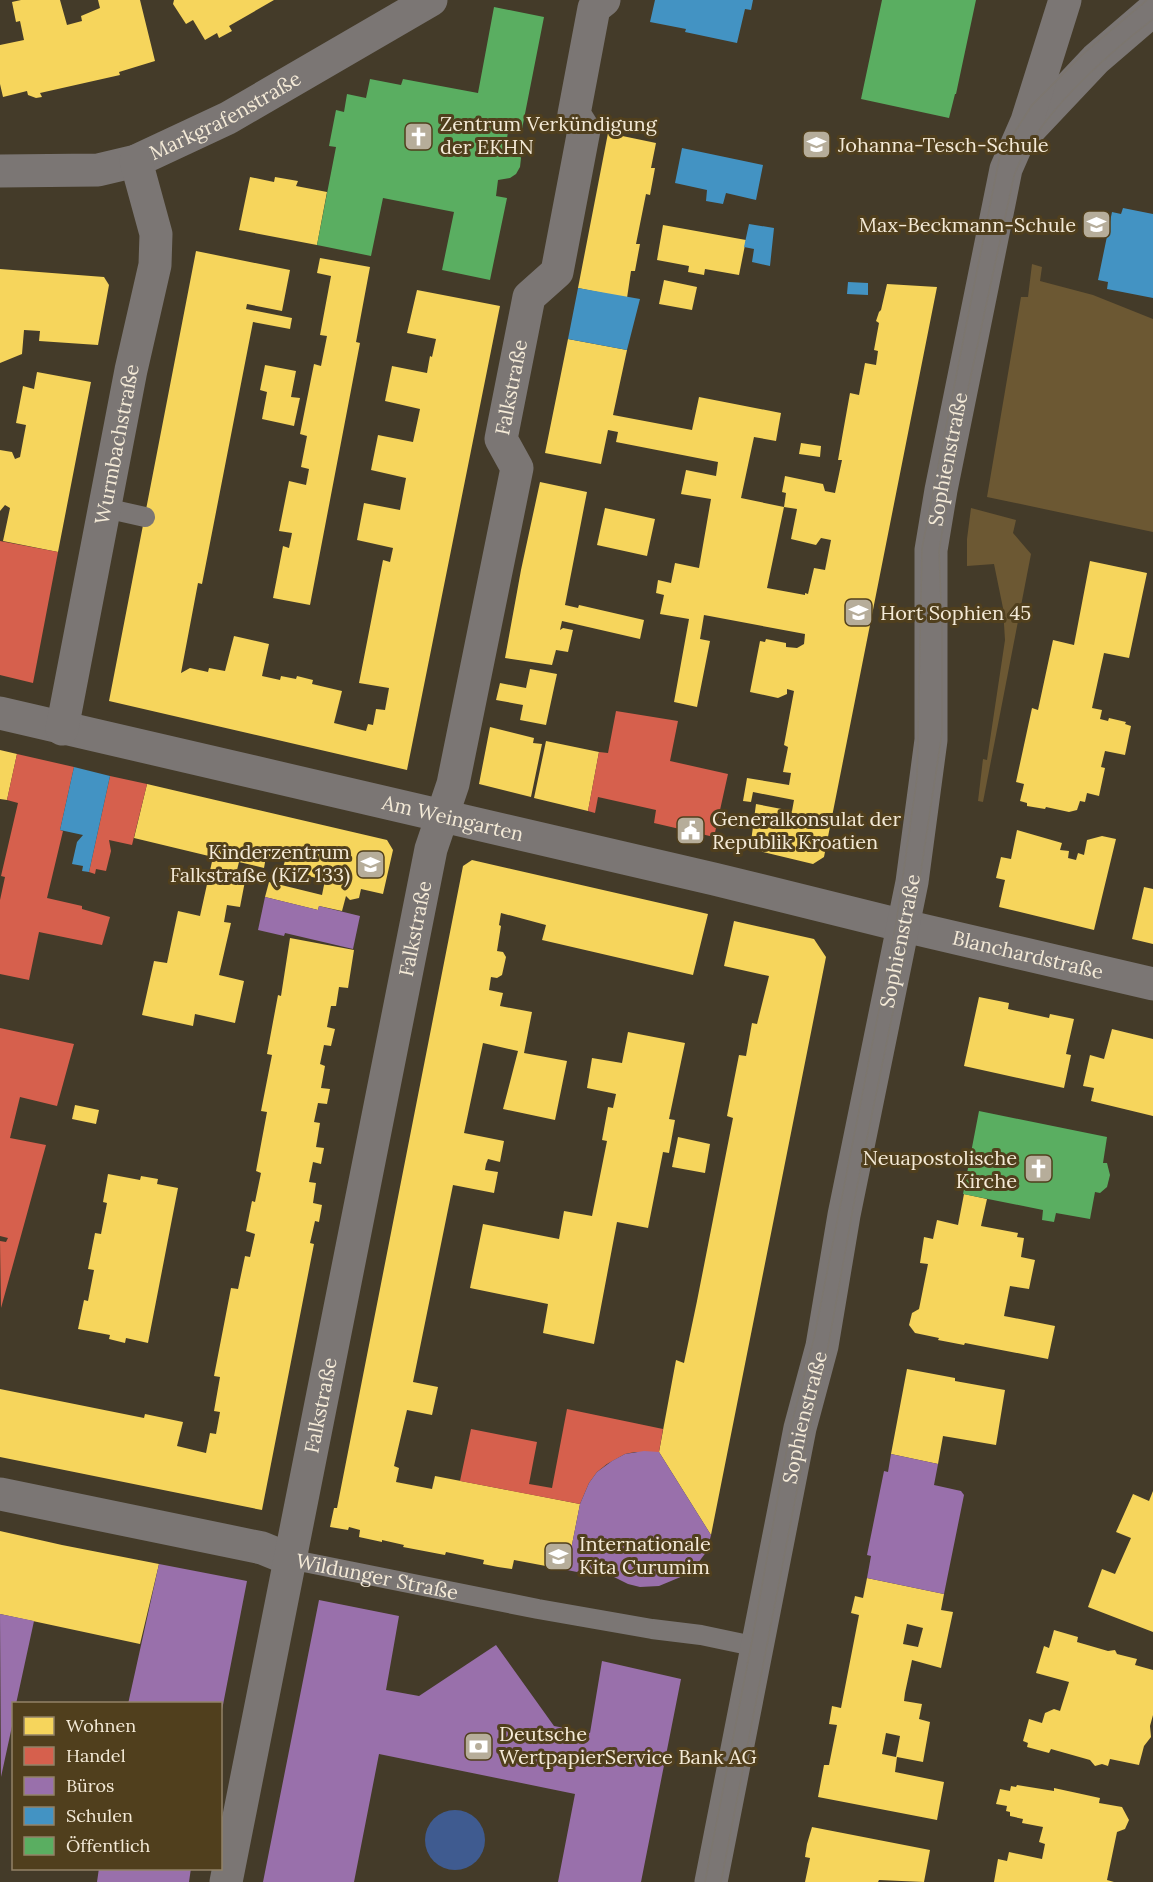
<svg xmlns="http://www.w3.org/2000/svg" width="1153" height="1882" font-family="Lora,serif">
<style>
.green{fill:#6c5833}
.water{fill:#3f5b90}
.homes{fill:#f6d55c;fill-rule:evenodd}
.shops{fill:#d6604d}
.offices{fill:#9970ab}
.schools{fill:#4393c3}
.public{fill:#5aae61}
.lines{fill:none;stroke-linecap:round;stroke-linejoin:round}
.service{stroke:#7b7674;stroke-width:20}
.minor{stroke:#7b7674;stroke-width:33}
.tertiary{stroke:#7b7674;stroke-width:33}
.tram{stroke:#7c766f;stroke-width:1.5}
.labels{text-anchor:middle;stroke-width:6;stroke-linejoin:round;paint-order:stroke}
.street-label{font-size:20px;fill:#f4ead7;stroke:#503f1d}
.poi-label{font-size:20px;fill:#f4ead7;stroke:#503f1d;text-anchor:start}
</style>
<rect width="100%" height="100%" fill="#443b29"/>
<path class="green" d="M 1032,264 L 1042,267 L 1040,281 L 1093,295 L 1153,319 L 1153,532 L 987,497 L 1021,297 L 1028,297 Z
M 971,508 L 1016,520 L 1013,533 L 1031,554 L 983,802 L 978,801 L 983,759 L 987,760 L 1005,640 L 1003,608 L 994,564 L 967,566 L 967,539 Z"/>
<path class="water" d="M425 1840a30 30 0 1 1 60 0a30 30 0 1 1-60 0Z"/>
<path class="homes" d="M 21,0 L 60,0 L 67,25 L 82,21 L 81,16 L 100,8 L 98,0 L 140,0 L 155,61 L 119,72 L 120,75 L 40,93 L 42,97 L 36,98 L 28,95 L 27,91 L 3,97 L 0,84 L 0,45 L 24,40 L 20,21 L 16,22 L 12,2 Z
M 174,0 L 274,0 L 229,26 L 232,31 L 219,38 L 217,33 L 205,40 L 193,20 L 186,24 L 173,4 Z
M 608,133 L 656,143 L 651,168 L 655,168 L 650,195 L 646,194 L 636,244 L 640,244 L 635,271 L 631,271 L 627,298 L 578,288 Z
M 250,177 L 274,182 L 275,177 L 298,181 L 296,186 L 327,192 L 317,245 L 239,230 Z
M 663,225 L 746,240 L 739,275 L 705,269 L 704,275 L 688,272 L 689,266 L 657,260 Z
M 196,251 L 290,270 L 282,311 L 247,304 L 246,309 L 292,318 L 290,329 L 253,322 L 202,584 L 198,583 L 181,673 L 190,668 L 208,672 L 209,668 L 225,671 L 234,636 L 269,644 L 262,676 L 280,680 L 281,676 L 296,679 L 297,676 L 313,680 L 312,684 L 342,691 L 334,723 L 366,731 L 368,724 L 373,725 L 376,709 L 385,710 L 389,688 L 359,683 L 383,560 L 390,562 L 393,548 L 357,540 L 364,503 L 400,510 L 406,478 L 371,470 L 378,435 L 413,442 L 420,409 L 385,401 L 392,366 L 427,373 L 430,356 L 432,357 L 436,339 L 407,333 L 417,290 L 500,306 L 407,770 L 109,701 Z
M 320,258 L 370,267 L 356,342 L 360,343 L 310,605 L 273,598 L 283,546 L 289,548 L 292,533 L 279,531 L 289,481 L 306,485 L 309,469 L 301,467 L 307,436 L 300,434 L 314,364 L 321,366 L 327,336 L 320,335 L 331,276 L 317,273 Z
M 0,269 L 104,277 L 109,285 L 98,345 L 39,341 L 40,331 L 24,330 L 22,354 L 0,363 Z
M 664,280 L 697,287 L 692,310 L 659,304 Z
M 887,284 L 937,287 L 824,857 L 813,864 L 750,849 L 756,804 L 792,811 L 794,800 L 753,792 L 751,802 L 743,801 L 747,778 L 789,785 L 791,773 L 783,772 L 788,747 L 784,745 L 794,691 L 787,689 L 787,694 L 778,698 L 750,692 L 760,641 L 765,642 L 766,639 L 786,643 L 786,647 L 797,648 L 804,644 L 805,634 L 704,615 L 700,639 L 710,641 L 697,707 L 674,702 L 689,619 L 660,614 L 664,595 L 656,593 L 658,580 L 671,583 L 675,563 L 699,568 L 711,499 L 681,494 L 686,470 L 716,476 L 718,462 L 616,442 L 618,432 L 608,430 L 601,464 L 545,453 L 568,339 L 627,350 L 613,415 L 692,430 L 699,397 L 781,413 L 776,441 L 754,437 L 741,498 L 784,507 L 786,493 L 782,492 L 785,476 L 823,484 L 825,491 L 835,493 L 842,460 L 838,460 L 850,393 L 859,395 L 865,363 L 876,365 L 878,351 L 874,350 L 879,323 L 876,321 L 879,312 L 881,310 ZM 784,507 L 797,509 L 791,539 L 816,545 L 821,538 L 831,540 L 825,570 L 814,568 L 808,594 L 805,593 L 805,595 L 767,588 Z
M 265,365 L 296,371 L 291,397 L 300,398 L 294,426 L 262,419 L 267,392 L 260,390 Z
M 37,372 L 91,382 L 58,552 L 3,541 L 10,508 L 5,505 L 0,511 L 0,450 L 12,452 L 15,459 L 20,457 L 26,425 L 16,423 L 23,386 L 34,389 Z
M 801,443 L 821,446 L 820,457 L 799,454 Z
M 540,482 L 587,492 L 565,605 L 578,608 L 579,605 L 644,620 L 640,639 L 562,621 L 560,630 L 563,628 L 573,630 L 568,652 L 556,650 L 552,665 L 505,658 L 521,570 Z
M 605,508 L 655,519 L 647,556 L 597,545 Z
M 1090,561 L 1147,573 L 1129,658 L 1104,653 L 1092,708 L 1102,710 L 1100,719 L 1108,721 L 1109,718 L 1126,722 L 1125,724 L 1131,726 L 1125,755 L 1105,751 L 1101,767 L 1105,768 L 1099,796 L 1087,793 L 1085,802 L 1080,801 L 1077,810 L 1069,812 L 1046,807 L 1045,809 L 1027,806 L 1027,803 L 1020,801 L 1024,784 L 1016,782 L 1032,708 L 1038,710 L 1053,640 L 1074,645 Z
M 530,669 L 557,674 L 546,725 L 520,720 L 523,705 L 496,700 L 500,683 L 526,688 Z
M 490,727 L 534,738 L 533,743 L 542,744 L 531,797 L 479,784 Z
M 546,741 L 599,752 L 588,811 L 534,798 Z
M 0,750 L 17,754 L 7,800 L 0,799 Z
M 147,784 L 387,840 L 393,850 L 383,894 L 361,889 L 359,898 L 350,900 L 346,896 L 342,911 L 319,906 L 318,910 L 265,897 L 269,882 L 322,895 L 325,880 L 282,870 L 285,861 L 266,857 L 264,868 L 239,862 L 235,878 L 245,881 L 240,907 L 227,905 L 224,922 L 231,923 L 219,975 L 244,981 L 235,1023 L 195,1014 L 193,1026 L 142,1015 L 154,961 L 167,963 L 178,911 L 200,916 L 213,857 L 134,838 Z
M 1017,830 L 1062,843 L 1060,850 L 1069,851 L 1068,858 L 1076,860 L 1078,853 L 1084,855 L 1087,840 L 1102,836 L 1116,839 L 1094,930 L 999,907 L 1005,880 L 996,878 L 1001,857 L 1011,859 Z
M 472,860 L 708,914 L 693,975 L 542,940 L 546,925 L 501,913 L 499,925 L 501,926 L 497,951 L 503,952 L 506,957 L 502,975 L 497,978 L 491,977 L 489,990 L 503,993 L 500,1006 L 532,1012 L 524,1053 L 567,1061 L 555,1120 L 503,1109 L 518,1051 L 483,1043 L 464,1133 L 504,1141 L 500,1162 L 488,1159 L 486,1164 L 485,1170 L 498,1172 L 494,1193 L 453,1185 L 413,1382 L 438,1387 L 432,1415 L 407,1410 L 394,1466 L 399,1468 L 396,1482 L 432,1489 L 435,1476 L 580,1504 L 567,1570 L 514,1560 L 512,1569 L 498,1567 L 483,1564 L 484,1560 L 446,1552 L 445,1555 L 403,1547 L 404,1545 L 382,1540 L 382,1542 L 359,1537 L 360,1530 L 349,1527 L 348,1530 L 330,1527 L 334,1508 L 337,1508 L 347,1457 L 463,866 Z
M 1144,887 L 1153,889 L 1153,944 L 1132,939 Z
M 734,921 L 814,939 L 826,957 L 711,1535 L 659,1452 L 676,1360 L 684,1363 L 697,1301 L 733,1118 L 727,1116 L 739,1055 L 746,1056 L 752,1023 L 757,1024 L 769,976 L 724,966 Z
M 290,938 L 354,950 L 348,988 L 339,987 L 336,1006 L 331,1006 L 327,1027 L 335,1029 L 331,1046 L 324,1045 L 320,1064 L 325,1066 L 321,1088 L 330,1089 L 327,1104 L 318,1103 L 314,1122 L 320,1123 L 316,1147 L 324,1148 L 321,1164 L 313,1162 L 309,1182 L 316,1183 L 313,1203 L 322,1205 L 319,1222 L 315,1221 L 310,1243 L 314,1244 L 262,1510 L 0,1457 L 0,1389 L 144,1418 L 145,1414 L 183,1422 L 177,1446 L 206,1453 L 210,1433 L 216,1434 L 220,1412 L 214,1411 L 220,1377 L 214,1376 L 231,1288 L 238,1289 L 245,1256 L 250,1257 L 255,1234 L 246,1231 L 252,1201 L 255,1202 L 261,1173 L 256,1171 L 267,1112 L 261,1111 L 272,1055 L 267,1054 L 278,995 L 281,996 Z
M 979,997 L 1009,1003 L 1008,1009 L 1049,1018 L 1050,1014 L 1074,1019 L 1066,1054 L 1071,1055 L 1064,1088 L 964,1066 Z
M 1112,1029 L 1153,1039 L 1153,1116 L 1091,1101 L 1094,1088 L 1083,1086 L 1090,1055 L 1104,1059 Z
M 628,1032 L 685,1043 L 669,1119 L 675,1120 L 669,1153 L 663,1152 L 648,1228 L 617,1222 L 594,1344 L 543,1333 L 548,1304 L 470,1288 L 483,1224 L 559,1239 L 564,1211 L 592,1216 L 607,1141 L 602,1140 L 608,1107 L 613,1108 L 616,1094 L 587,1088 L 592,1058 L 622,1063 Z
M 75,1105 L 99,1110 L 96,1124 L 72,1119 Z
M 678,1137 L 710,1144 L 705,1173 L 672,1167 Z
M 108,1174 L 140,1180 L 141,1176 L 158,1179 L 157,1184 L 178,1188 L 148,1343 L 126,1338 L 125,1343 L 109,1339 L 110,1335 L 78,1329 L 84,1300 L 88,1301 L 94,1270 L 88,1269 L 95,1233 L 101,1234 L 107,1203 L 103,1202 Z
M 964,1194 L 987,1199 L 981,1226 L 1018,1233 L 1017,1237 L 1024,1238 L 1021,1257 L 1035,1260 L 1029,1289 L 1010,1286 L 1004,1316 L 1055,1326 L 1048,1359 L 965,1343 L 964,1345 L 938,1340 L 939,1338 L 915,1333 L 909,1325 L 912,1313 L 919,1309 L 928,1264 L 920,1263 L 924,1237 L 933,1239 L 937,1220 L 958,1225 Z
M 907,1369 L 955,1378 L 955,1381 L 1005,1390 L 996,1445 L 943,1436 L 938,1464 L 891,1454 Z
M 1153,1491 L 1153,1632 L 1088,1607 L 1102,1569 L 1115,1574 L 1131,1538 L 1116,1532 L 1133,1494 L 1149,1501 Z
M 0,1531 L 62,1545 L 159,1564 L 140,1644 L 0,1614 Z
M 867,1578 L 944,1594 L 941,1610 L 953,1612 L 941,1668 L 912,1660 L 905,1693 L 904,1701 L 922,1704 L 919,1719 L 930,1722 L 923,1762 L 897,1757 L 895,1772 L 944,1782 L 937,1820 L 818,1797 L 824,1765 L 829,1765 L 837,1725 L 829,1724 L 832,1706 L 841,1708 L 859,1615 L 851,1613 L 855,1596 L 863,1598 ZM 907,1624 L 923,1628 L 918,1647 L 903,1644 ZM 886,1733 L 900,1736 L 896,1757 L 882,1754 Z
M 1054,1630 L 1078,1637 L 1077,1642 L 1108,1651 L 1115,1650 L 1117,1654 L 1137,1659 L 1135,1665 L 1153,1670 L 1153,1715 L 1150,1726 L 1151,1737 L 1144,1746 L 1139,1765 L 1110,1759 L 1108,1766 L 1102,1764 L 1095,1766 L 1090,1760 L 1051,1749 L 1049,1753 L 1027,1747 L 1028,1743 L 1023,1741 L 1029,1719 L 1042,1723 L 1045,1713 L 1054,1709 L 1060,1711 L 1065,1695 L 1069,1682 L 1036,1673 L 1044,1646 L 1049,1648 Z
M 1017,1785 L 1054,1791 L 1054,1788 L 1100,1798 L 1099,1803 L 1122,1807 L 1129,1820 L 1125,1829 L 1117,1832 L 1107,1880 L 1114,1882 L 994,1882 L 998,1859 L 1007,1861 L 1009,1852 L 1042,1859 L 1045,1844 L 1039,1842 L 1043,1827 L 1022,1823 L 1023,1819 L 1010,1816 L 1010,1812 L 1006,1811 L 1007,1806 L 996,1804 L 1000,1789 L 1010,1791 L 1011,1786 L 1016,1787 Z
M 812,1827 L 930,1850 L 924,1882 L 879,1880 L 878,1882 L 805,1882 L 810,1858 L 805,1857 L 807,1844 Z"/>
<path class="shops" d="M 0,541 L 58,552 L 33,683 L 0,675 Z
M 616,711 L 678,721 L 670,761 L 728,774 L 714,837 L 654,823 L 656,810 L 598,797 L 595,813 L 588,811 L 599,752 L 608,753 Z
M 17,754 L 74,767 L 60,830 L 63,831 L 47,898 L 82,906 L 82,909 L 110,917 L 102,945 L 39,932 L 29,980 L 0,974 L 0,900 L 5,877 L 1,876 L 18,803 L 7,800 Z
M 110,776 L 147,784 L 132,845 L 109,840 L 111,851 L 106,871 L 96,869 L 95,874 L 89,872 Z
M 0,1028 L 74,1044 L 57,1106 L 20,1097 L 10,1138 L 46,1145 L 1,1308 L 0,1241 L 6,1242 L 8,1238 L 0,1236 Z
M 567,1409 L 663,1429 L 659,1452 L 635,1452 L 625,1454 L 607,1464 L 597,1472 L 589,1483 L 580,1504 L 460,1481 L 471,1429 L 537,1442 L 529,1484 L 552,1488 Z"/>
<path class="offices" d="M 265,897 L 318,910 L 319,906 L 360,916 L 353,949 L 285,933 L 284,936 L 258,930 Z
M 644,1451 L 659,1452 L 711,1535 L 707,1551 L 695,1567 L 683,1576 L 659,1586 L 640,1587 L 628,1584 L 602,1571 L 597,1576 L 567,1570 L 580,1504 L 589,1483 L 597,1472 L 612,1461 L 625,1454 Z
M 891,1454 L 938,1464 L 934,1485 L 961,1491 L 964,1495 L 944,1594 L 867,1578 L 871,1556 L 867,1555 L 884,1471 L 888,1472 Z
M 159,1564 L 247,1581 L 222,1710 L 220,1704 L 128,1704 Z
M 319,1600 L 399,1616 L 386,1690 L 419,1696 L 496,1645 L 554,1726 L 590,1733 L 602,1661 L 681,1679 L 641,1882 L 558,1882 L 575,1794 L 379,1754 L 354,1882 L 263,1882 Z
M 0,1614 L 34,1621 L 16,1704 L 14,1704 L 14,1717 L 1,1777 Z
M 99,1868 L 191,1868 L 189,1882 L 97,1882 Z"/>
<path class="schools" d="M 655,0 L 753,0 L 751,10 L 745,9 L 737,43 L 685,32 L 686,29 L 650,22 Z
M 682,148 L 763,165 L 756,200 L 726,193 L 723,204 L 706,201 L 707,190 L 675,183 Z
M 1123,208 L 1153,214 L 1153,298 L 1107,289 L 1108,282 L 1098,280 L 1112,212 L 1121,214 Z
M 749,224 L 774,228 L 770,266 L 752,262 L 754,249 L 744,247 Z
M 848,282 L 868,283 L 868,295 L 847,294 Z
M 578,288 L 640,299 L 627,350 L 568,339 Z
M 74,767 L 110,776 L 89,872 L 82,871 L 83,866 L 72,864 L 77,842 L 83,835 L 60,830 Z"/>
<path class="public" d="M 882,0 L 976,0 L 956,94 L 955,94 L 949,118 L 861,99 Z
M 494,7 L 544,17 L 522,129 L 509,126 L 506,144 L 517,150 L 521,158 L 520,167 L 516,174 L 510,178 L 498,180 L 496,196 L 507,198 L 490,280 L 442,270 L 454,212 L 383,198 L 371,256 L 317,245 L 336,147 L 329,146 L 336,110 L 344,112 L 347,94 L 366,98 L 370,79 L 401,85 L 403,79 L 478,93 Z
M 979,1111 L 1107,1137 L 1103,1163 L 1107,1163 L 1110,1175 L 1107,1187 L 1100,1193 L 1095,1192 L 1090,1219 L 1056,1213 L 1054,1222 L 1042,1220 L 1043,1210 L 963,1194 Z"/>
<g class="lines">
<g class="service">
<path d="M 105,508 L 145,517"/>
<path id="s1" d="M 289,1559 L 538,1609 L 652,1629 L 701,1635 L 758,1647"/>
</g>
<g class="minor">
<path id="s2" d="M 0,171 L 98,170 L 136,161 L 228,118 L 431,0"/>
<path id="s3" d="M 0,713 L 714,879 L 896,924 L 1153,984"/>
<path id="s4" d="M 62,729 L 131,370 L 155,265 L 156,234 L 136,161"/>
<path d="M 0,1494 L 262,1548 L 289,1559"/>
<path id="s5" d="M 226,1882 L 431,849 L 453,784 L 517,468 L 501,439 L 529,297 L 557,272 L 584,130 L 574,114 L 594,8 L 604,0"/>
</g>
<g class="tertiary">
<path d="M 1028,131 L 1096,59 L 1153,10"/>
<path id="s6" d="M 711,1882 L 800,1428 L 822,1346 L 844,1215 L 912,882 L 931,740 L 931,550 L 941,490 L 1006,169 L 1027,121 L 1065,0"/>
</g>
<path class="tram" d="M 705,1882 L 751,1646 L 791,1426 L 814,1338 L 896,924 L 917,778 L 922,548 L 1000,155 L 1032,105 L 1084,53 L 1147,0
M 721,1882 L 805,1449 L 828,1347 L 856,1192 L 918,890 L 942,733 L 942,627 L 939,551 L 962,417 L 1014,176 C 1034,119 1105,56 1153,19"/>
</g>
<defs>
<symbol id="church-square" viewBox="-11 -11 22 22"><rect x="-9" y="-9" width="18" height="18" rx="4" fill="#b6ad9a" stroke="#503f1d"/><path d="M-1.2-6h2.4v3.5h3.3v2.4h-3.3V6h-2.4V-.1h-3.3v-2.4h3.3Z" fill="#fff"/></symbol>
<symbol id="school-square" viewBox="-11 -11 22 22"><rect x="-9" y="-9" width="18" height="18" rx="4" fill="#b6ad9a" stroke="#503f1d"/><path d="M0-5L7-2L0 1L-7-2ZM-4 1L0 2.5L4 1V4Q0 6-4 4Z" fill="#fff"/></symbol>
<symbol id="civic-square" viewBox="-11 -11 22 22"><rect x="-9" y="-9" width="18" height="18" rx="4" fill="#b6ad9a" stroke="#503f1d"/><path d="M-.6-6.5H3V-4.5H.6V-3L4-1V1h2V6H-6V1h2V-1L-.6-3ZM-1.2 2.5V6h2.4V2.5Z" fill="#fff"/></symbol>
<symbol id="bank-square" viewBox="-11 -11 22 22"><rect x="-9" y="-9" width="18" height="18" rx="4" fill="#b6ad9a" stroke="#503f1d"/><path d="M-6-4H6V4H-6ZM0-2.3a2.3 2.3 0 1 0 0 4.6a2.3 2.3 0 1 0 0-4.6Z" fill="#fff"/></symbol>
</defs>
<g fill-rule="evenodd">
<use href="#church-square" x="402" y="120" width="33" height="33"/>
<use href="#school-square" x="800" y="128" width="33" height="33"/>
<use href="#school-square" x="1080" y="208" width="33" height="33"/>
<use href="#school-square" x="842" y="596" width="33" height="33"/>
<use href="#civic-square" x="674" y="814" width="33" height="33"/>
<use href="#school-square" x="354" y="848" width="33" height="33"/>
<use href="#church-square" x="1022" y="1152" width="33" height="33"/>
<use href="#school-square" x="542" y="1540" width="33" height="33"/>
<use href="#bank-square" x="462" y="1730" width="33" height="33"/>
</g>
<g class="labels">
<g class="street-label">
<text dy="7" stroke="none"><textPath href="#s2" startOffset="237">Markgrafenstraße</textPath></text>
<text dy="7" stroke="none"><textPath href="#s5" startOffset="1530">Falkstraße</textPath></text>
<text dy="7" stroke="none"><textPath href="#s4" startOffset="290">Wurmbachstraße</textPath></text>
<text dy="7" stroke="none"><textPath href="#s6" startOffset="1446">Sophienstraße</textPath></text>
<text dy="7" stroke="none"><textPath href="#s3" startOffset="465">Am Weingarten</textPath></text>
<text dy="7" stroke="none"><textPath href="#s5" startOffset="972">Falkstraße</textPath></text>
<text dy="7" stroke="none"><textPath href="#s6" startOffset="960">Sophienstraße</textPath></text>
<text dy="7" stroke="none"><textPath href="#s3" startOffset="1056">Blanchardstraße</textPath></text>
<text dy="7" stroke="none"><textPath href="#s5" startOffset="486">Falkstraße</textPath></text>
<text dy="7" stroke="none"><textPath href="#s6" startOffset="474">Sophienstraße</textPath></text>
<text dy="7" stroke="none"><textPath href="#s1" startOffset="90">Wildunger Straße</textPath></text>
</g>
<g class="poi-label">
<text x="440" y="131">Zentrum Verkündigung<tspan x="440" dy="23">der EKHN</tspan></text>
<text x="838" y="152">Johanna-Tesch-Schule</text>
<text x="1076" y="232" text-anchor="end">Max-Beckmann-Schule</text>
<text x="880" y="620">Hort Sophien 45</text>
<text x="712" y="826">Generalkonsulat der<tspan x="712" dy="23">Republik Kroatien</tspan></text>
<text x="350" y="859" text-anchor="end">Kinderzentrum<tspan x="350" dy="23">Falkstraße (KiZ 133)</tspan></text>
<text x="1017" y="1165" text-anchor="end">Neuapostolische<tspan x="1017" dy="23">Kirche</tspan></text>
<text x="579" y="1551">Internationale<tspan x="579" dy="23">Kita Curumim</tspan></text>
<text x="499" y="1741">Deutsche<tspan x="499" dy="23">WertpapierService Bank AG</tspan></text>
</g>
</g>
<rect x="12" y="1702" width="210" height="168" fill="#503f1d" stroke="#928367" stroke-width="1.5"/>
<rect x="24" y="1717" width="30" height="18" fill="#f6d55c" stroke="#928367" stroke-width="1.5"/>
<text x="66" y="1732" font-size="18" fill="#f4ead7">Wohnen</text>
<rect x="24" y="1747" width="30" height="18" fill="#d6604d" stroke="#928367" stroke-width="1.5"/>
<text x="66" y="1762" font-size="18" fill="#f4ead7">Handel</text>
<rect x="24" y="1777" width="30" height="18" fill="#9970ab" stroke="#928367" stroke-width="1.5"/>
<text x="66" y="1792" font-size="18" fill="#f4ead7">Büros</text>
<rect x="24" y="1807" width="30" height="18" fill="#4393c3" stroke="#928367" stroke-width="1.5"/>
<text x="66" y="1822" font-size="18" fill="#f4ead7">Schulen</text>
<rect x="24" y="1837" width="30" height="18" fill="#5aae61" stroke="#928367" stroke-width="1.5"/>
<text x="66" y="1852" font-size="18" fill="#f4ead7">Öffentlich</text>
</svg>
